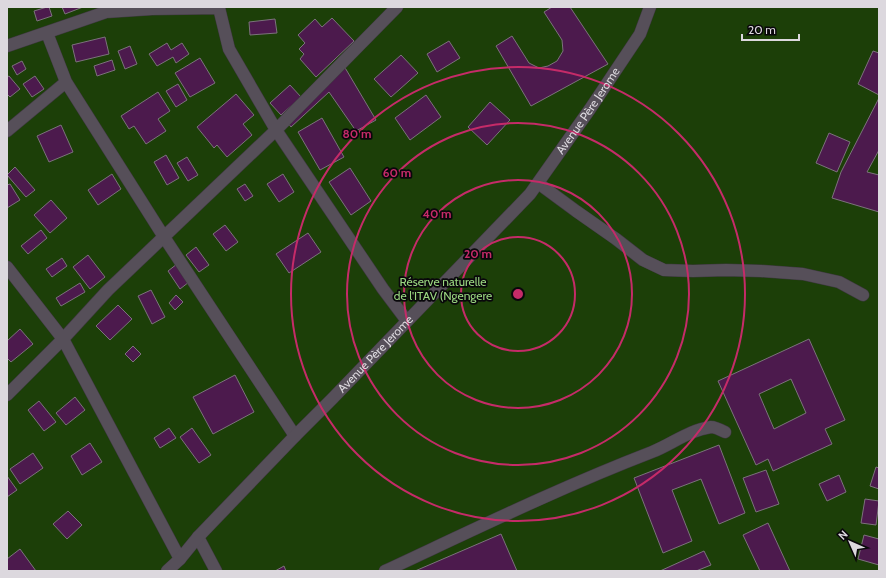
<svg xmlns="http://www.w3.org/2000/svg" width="886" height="578" font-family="Cabin,sans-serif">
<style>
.green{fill:#1c3f08}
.building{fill:#4c1a4d;stroke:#7c727c;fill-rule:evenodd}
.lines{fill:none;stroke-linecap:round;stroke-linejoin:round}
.minor-casing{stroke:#3d383f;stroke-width:13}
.tertiary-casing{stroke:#3d383f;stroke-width:13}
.minor{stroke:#564f59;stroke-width:12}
.tertiary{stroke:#564f59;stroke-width:12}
.ring{fill:none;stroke:#c52b68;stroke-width:2}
.labels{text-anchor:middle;stroke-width:3.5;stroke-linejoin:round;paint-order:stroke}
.street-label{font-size:12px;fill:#dcd8de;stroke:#09070b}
.park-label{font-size:12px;fill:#9ad780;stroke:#09070b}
.centre{fill:#c52b68;stroke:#09070b;stroke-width:2}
.ring-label{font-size:12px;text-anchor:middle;font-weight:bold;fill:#c52b68;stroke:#09070b;stroke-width:3.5;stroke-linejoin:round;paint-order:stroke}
</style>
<rect width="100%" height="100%" fill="#211c24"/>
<path class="green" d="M 7,7 L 879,7 L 879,571 L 7,571 Z"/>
<path class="building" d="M 47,7 L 49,7 L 52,16 L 37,21 L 34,11 Z
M 62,7 L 83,7 L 65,14 Z
M 552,7 L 570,7 L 608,64 L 531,106 L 496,46 L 512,36 L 529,63 L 539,68 L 548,66 L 557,61 L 563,51 L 562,40 L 544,12 Z
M 332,18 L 354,41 L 316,77 L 300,59 L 304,54 L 299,49 L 305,43 L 298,35 L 315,19 L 322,27 Z
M 275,19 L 277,33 L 250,35 L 249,22 Z
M 105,37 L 109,54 L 76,62 L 72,45 Z
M 449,41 L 460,58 L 437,72 L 427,54 Z
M 167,43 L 171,50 L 182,43 L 189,54 L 176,63 L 173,57 L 157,66 L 149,54 Z
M 130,46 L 137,64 L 125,69 L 118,51 Z
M 873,51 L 879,53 L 879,95 L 858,84 Z
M 401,55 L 418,73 L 391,97 L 374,79 Z
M 200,58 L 215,83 L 190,97 L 175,73 Z
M 112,60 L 115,70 L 97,76 L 94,66 Z
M 22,61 L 26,69 L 17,75 L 12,66 Z
M 344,66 L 376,120 L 356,131 L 329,92 L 291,127 L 287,122 Z
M 9,76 L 20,89 L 10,97 L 7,94 L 7,77 Z
M 35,76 L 44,89 L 32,97 L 23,84 Z
M 178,84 L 187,100 L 176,107 L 166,91 Z
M 290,85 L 301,97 L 281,115 L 270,103 Z
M 158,92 L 170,111 L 158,119 L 166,131 L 146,144 L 134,126 L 129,129 L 121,116 Z
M 236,94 L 254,115 L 243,124 L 252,135 L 227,157 L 217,145 L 214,148 L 197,127 Z
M 426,95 L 441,117 L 410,140 L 395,118 Z
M 879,98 L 879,150 L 867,172 L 879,175 L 879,212 L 832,198 L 841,172 Z
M 490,102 L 510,120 L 487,145 L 468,127 Z
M 322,118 L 344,157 L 320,170 L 298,132 Z
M 61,125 L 73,152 L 49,162 L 37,136 Z
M 829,133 L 850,142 L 837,172 L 816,163 Z
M 166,155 L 179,178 L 167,185 L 154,162 Z
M 187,157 L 198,175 L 188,181 L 177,163 Z
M 15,167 L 35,190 L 26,197 L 7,175 Z
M 350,168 L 371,201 L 351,215 L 329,182 Z
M 112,174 L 121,189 L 98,205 L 88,190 Z
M 283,174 L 294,192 L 279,202 L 267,184 Z
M 10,184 L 20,200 L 7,208 L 7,185 Z
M 245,184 L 253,196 L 245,201 L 237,189 Z
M 51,200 L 67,218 L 50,233 L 34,215 Z
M 225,225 L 238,242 L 226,251 L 213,234 Z
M 41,230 L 47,238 L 28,254 L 21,246 Z
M 308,233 L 321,252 L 289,273 L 276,254 Z
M 196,247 L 209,265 L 199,272 L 186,255 Z
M 88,255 L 105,277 L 90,289 L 73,267 Z
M 62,258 L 67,266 L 52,277 L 46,269 Z
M 177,264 L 189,282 L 180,289 L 168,271 Z
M 80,283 L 85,292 L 61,306 L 56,298 Z
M 151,290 L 165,317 L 152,324 L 138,296 Z
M 176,295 L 183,302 L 175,310 L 169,303 Z
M 118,305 L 132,319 L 110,340 L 96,326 Z
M 20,329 L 33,344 L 11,362 L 7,358 L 7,341 Z
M 809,339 L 845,420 L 825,429 L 832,444 L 773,471 L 768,459 L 756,465 L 718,381 ZM 791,379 L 806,413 L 774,429 L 759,394 Z
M 133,346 L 141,354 L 133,362 L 125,354 Z
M 235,375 L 254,412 L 213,434 L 193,397 Z
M 75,397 L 85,410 L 66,425 L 56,413 Z
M 39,401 L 56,422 L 44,431 L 28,410 Z
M 169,428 L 176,438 L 160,448 L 154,438 Z
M 192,428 L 211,455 L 199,463 L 180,437 Z
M 90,443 L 102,462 L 82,475 L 71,456 Z
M 719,445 L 745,513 L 719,524 L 701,479 L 672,490 L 692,541 L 663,553 L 634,478 Z
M 33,453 L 43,468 L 20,484 L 10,469 Z
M 876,467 L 879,468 L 879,489 L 870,486 Z
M 766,470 L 779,504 L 756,512 L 743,478 Z
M 839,475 L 846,492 L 827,501 L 819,484 Z
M 7,476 L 17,490 L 7,497 Z
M 865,499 L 879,501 L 876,525 L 861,523 Z
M 68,511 L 82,525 L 67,539 L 53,524 Z
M 768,523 L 790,571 L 760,571 L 743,535 Z
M 501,534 L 517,571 L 415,571 Z
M 864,535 L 879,539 L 879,565 L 858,559 Z
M 20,549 L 36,571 L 7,571 L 7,559 Z
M 704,551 L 711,565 L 696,571 L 660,571 Z
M 284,566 L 286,571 L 275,571 Z"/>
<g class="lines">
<defs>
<path id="minor" d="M 47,33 L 66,82 L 164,237 L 295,436
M 7,46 L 106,12 L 152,9 L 219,8 L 229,49 L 276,130 L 383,289 L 407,321
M 7,131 L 66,82
M 538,183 L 576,211 L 616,239 L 643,260 L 664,270 L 693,271 L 726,270 L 761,271 L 803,274 L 839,282 L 863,295
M 7,267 L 63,339 L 180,559
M 7,395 L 63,339 L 108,290 L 276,130 L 397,7
M 198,537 L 216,571
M 385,571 C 473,530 561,487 652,452 C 672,444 689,430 711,427 C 715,427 721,430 725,432"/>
<g id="tertiary">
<path id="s1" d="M 167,571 L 180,559 L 198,537 L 295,436 L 332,399 L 530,194 L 590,109 L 640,34 L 650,7"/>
</g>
</defs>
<use href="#minor" class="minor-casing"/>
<use href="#tertiary" class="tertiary-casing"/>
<use href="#minor" class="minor"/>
<use href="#tertiary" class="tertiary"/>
</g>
<g class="ring">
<circle cx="518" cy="294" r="57"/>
<circle cx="518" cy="294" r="114"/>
<circle cx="518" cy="294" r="171"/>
<circle cx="518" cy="294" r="227"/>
</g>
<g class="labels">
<g class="street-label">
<text dy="4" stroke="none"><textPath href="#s1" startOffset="625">Avenue Père Jerome</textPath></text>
<text dy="4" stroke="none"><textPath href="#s1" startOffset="301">Avenue Père Jerome</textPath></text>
</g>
<g class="park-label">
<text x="443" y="286">Réserve naturelle<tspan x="443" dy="14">de l'ITAV (Ngengere</tspan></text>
</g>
</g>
<circle cx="518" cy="294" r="6" class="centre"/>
<g class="ring-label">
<text x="357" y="138">80 m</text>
<text x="397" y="177">60 m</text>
<text x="437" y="218">40 m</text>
<text x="478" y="258">20 m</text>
</g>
<rect width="886" height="578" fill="none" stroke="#dcd8de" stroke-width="16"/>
<g transform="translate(850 542) rotate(315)" stroke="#09070b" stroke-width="3" paint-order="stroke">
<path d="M0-3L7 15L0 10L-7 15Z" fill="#dcd8de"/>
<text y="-6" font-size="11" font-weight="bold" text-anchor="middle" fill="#dcd8de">N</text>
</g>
<path d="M742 34v6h57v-6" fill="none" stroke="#dcd8de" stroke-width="2"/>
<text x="748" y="34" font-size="12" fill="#dcd8de" stroke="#09070b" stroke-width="3" paint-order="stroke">20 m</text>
</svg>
